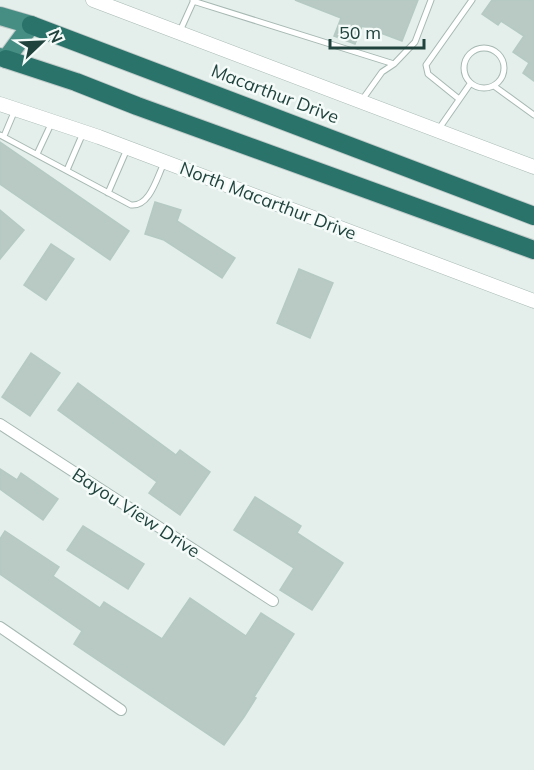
<svg xmlns="http://www.w3.org/2000/svg" width="534" height="770" font-family="Mulish,sans-serif">
<style>
.building{fill:#b9cac5;stroke:#b5cac3;stroke-width:1.5}
.lines{fill:none;stroke-linecap:round;stroke-linejoin:round}
.service-casing{stroke:#a6b8b3;stroke-width:7}
.minor-casing{stroke:#a6b8b3;stroke-width:12}
.tertiary-casing{stroke:#a6b8b3;stroke-width:15}
.trunk-casing{stroke:#c1cac9;stroke-width:20}
.motorway-casing{stroke:#c1cac9;stroke-width:20}
.service{stroke:#fff;stroke-width:5}
.minor{stroke:#fff;stroke-width:10}
.tertiary{stroke:#fff;stroke-width:14}
.trunk{stroke:#468e84;stroke-width:18}
.motorway{stroke:#29736b;stroke-width:18}
.labels{text-anchor:middle;stroke-width:5;stroke-linejoin:round;paint-order:stroke}
.street-label{font-size:18px;fill:#21433d;stroke:#f5fbf9}
</style>
<rect width="100%" height="100%" fill="#e4efeb"/>
<path class="building" d="M 295,0 L 418,0 L 402,41 L 362,26 L 355,44 L 334,36 L 341,18 Z
M 492,0 L 534,0 L 534,81 L 523,73 L 529,63 L 513,52 L 524,36 L 501,21 L 498,25 L 482,14 Z
M 0,142 L 129,231 L 110,260 L 0,184 Z
M 155,202 L 181,210 L 177,221 L 235,258 L 222,278 L 164,240 L 145,234 Z
M 0,210 L 24,230 L 0,259 Z
M 51,244 L 74,259 L 46,300 L 24,285 Z
M 299,269 L 333,283 L 310,338 L 277,323 Z
M 31,353 L 60,373 L 30,416 L 2,397 Z
M 78,383 L 176,455 L 180,450 L 210,472 L 180,515 L 149,493 L 157,482 L 58,410 Z
M 0,469 L 17,480 L 21,473 L 58,499 L 43,520 L 0,489 Z
M 255,497 L 301,526 L 297,533 L 343,563 L 312,610 L 280,590 L 294,568 L 234,530 Z
M 83,526 L 144,564 L 128,589 L 67,550 Z
M 5,531 L 59,567 L 53,576 L 100,608 L 104,602 L 162,639 L 190,598 L 246,636 L 261,613 L 294,634 L 254,697 L 256,698 L 244,717 L 224,745 L 74,644 L 82,631 L 0,574 L 0,539 Z"/>
<g class="lines">
<defs>
<path id="service" d="M 193,1 L 394,64 L 415,42 L 431,0
M 180,31 L 194,0
M464 68a20 20 0 1 1 40 0a20 20 0 1 1-40 0Z
M 494,86 L 534,115
M 459,99 L 428,74 L 426,65 L 472,0
M 362,100 L 382,72 L 394,64
M 438,130 L 470,84
M 0,135 L 131,205 C 150,207 157,177 164,163
M 4,136 L 15,110
M 37,154 L 52,122
M 67,170 L 83,133
M 108,193 L 127,149"/>
<path id="minor" d="M 0,424 L 273,601
M 0,627 L 121,710"/>
<path id="tertiary" d="M 93,0 L 534,167
M 0,104 L 99,137 L 534,301"/>
<path id="trunk" d="M 0,16 L 31,25 L 6,59 L 0,57"/>
<path id="motorway" d="M 31,25 L 534,216
M 6,59 L 76,82 L 137,106 L 534,250"/>
</defs>
<use href="#service" class="service-casing"/>
<use href="#minor" class="minor-casing"/>
<use href="#tertiary" class="tertiary-casing"/>
<use href="#trunk" class="trunk-casing"/>
<use href="#motorway" class="motorway-casing"/>
<use href="#service" class="service"/>
<use href="#minor" class="minor"/>
<use href="#tertiary" class="tertiary"/>
<use href="#trunk" class="trunk"/>
<use href="#motorway" class="motorway"/>
</g>
<g class="labels">
<g class="street-label">
<text transform="translate(275 94) rotate(21)" y="6">Macarthur Drive</text>
<text transform="translate(268 201) rotate(21)" y="6">North Macarthur Drive</text>
<text transform="translate(136 513) rotate(33)" y="6">Bayou View Drive</text>
</g>
</g>
<g transform="translate(42 42) rotate(67)" stroke="#f5fbf9" stroke-width="4.5" paint-order="stroke">
<path d="M0-4.5L10 22L0 15L-10 22Z" fill="#21433d"/>
<text y="-9" font-size="16" font-weight="bold" text-anchor="middle" fill="#21433d">N</text>
</g>
<path d="M330 39v9h94v-9" fill="none" stroke="#21433d" stroke-width="3"/>
<text x="339" y="39" font-size="18" fill="#21433d" stroke="#f5fbf9" stroke-width="4.5" paint-order="stroke">50 m</text>
</svg>
